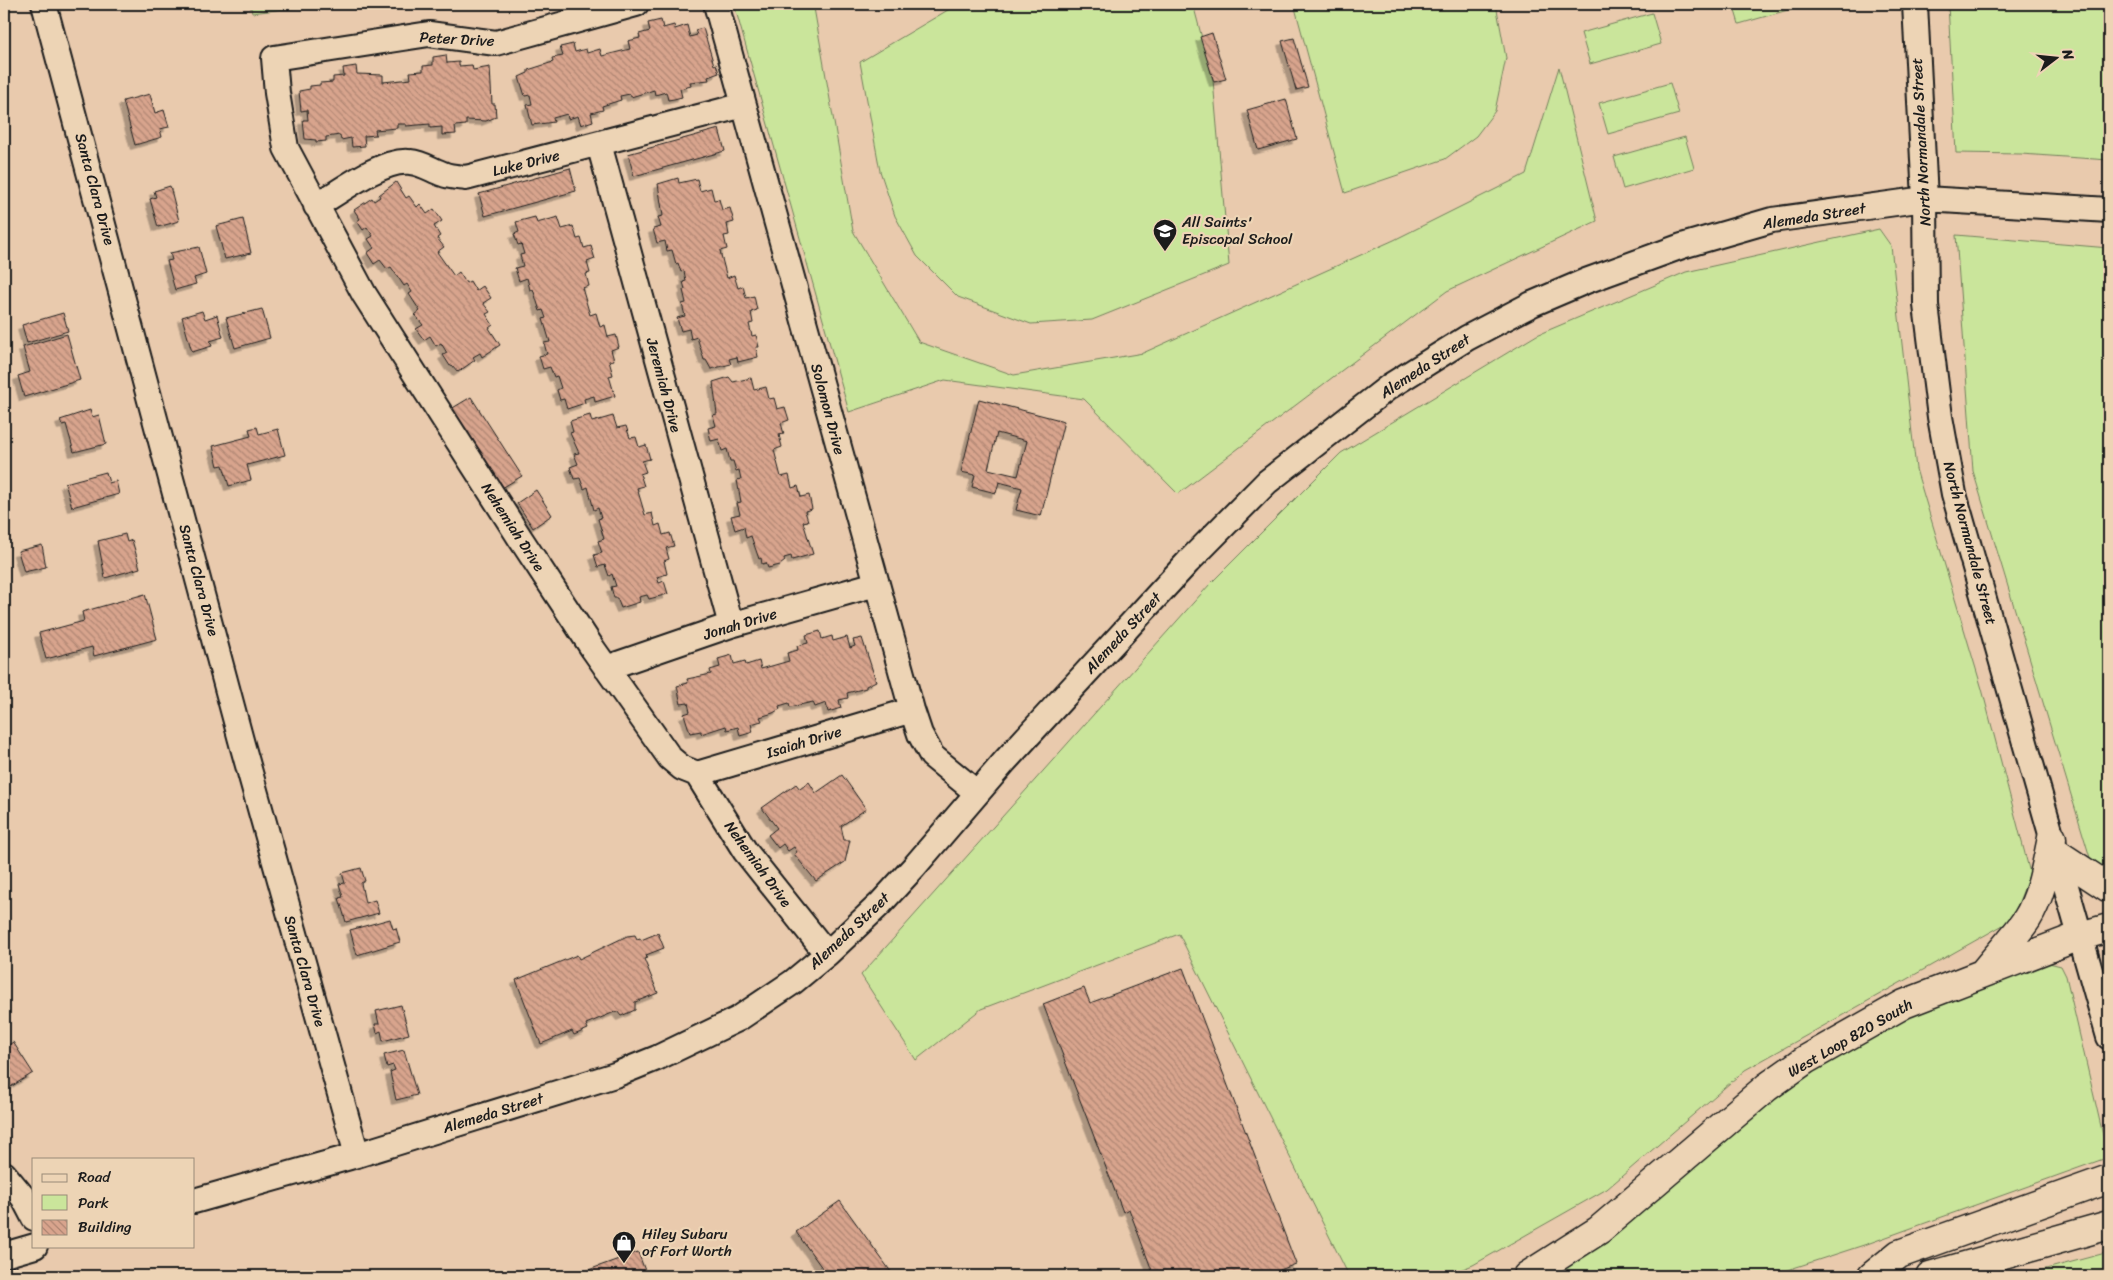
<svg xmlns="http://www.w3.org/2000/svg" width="2113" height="1280" font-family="Sriracha,sans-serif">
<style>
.green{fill:#cae59b;stroke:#73805c}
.building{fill:url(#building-back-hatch);stroke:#1c1c1c;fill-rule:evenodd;filter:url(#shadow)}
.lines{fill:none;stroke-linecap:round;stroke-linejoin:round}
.minor-casing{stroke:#1c1c1c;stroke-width:28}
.major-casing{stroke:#1c1c1c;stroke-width:31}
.highway-casing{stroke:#1c1c1c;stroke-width:31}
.minor{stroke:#edd4b5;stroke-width:24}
.major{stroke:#edd4b5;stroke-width:28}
.highway{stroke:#edd4b5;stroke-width:28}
.labels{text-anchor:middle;stroke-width:4.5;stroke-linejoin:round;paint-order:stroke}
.street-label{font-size:15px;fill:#1c1c1c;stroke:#edd4b5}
.poi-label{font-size:15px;fill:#1c1c1c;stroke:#edd4b5;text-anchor:start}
</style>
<defs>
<pattern id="building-back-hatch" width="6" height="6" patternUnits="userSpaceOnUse" patternTransform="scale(1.25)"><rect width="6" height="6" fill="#d8a48d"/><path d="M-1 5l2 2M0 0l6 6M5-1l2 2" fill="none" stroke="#ae8572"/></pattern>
<filter id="shadow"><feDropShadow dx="-4.5" dy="4.5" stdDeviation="0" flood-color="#0004"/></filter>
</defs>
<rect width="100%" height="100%" fill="#e9caad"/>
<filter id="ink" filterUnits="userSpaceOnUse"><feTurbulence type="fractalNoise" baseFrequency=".02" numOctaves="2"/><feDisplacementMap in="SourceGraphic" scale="10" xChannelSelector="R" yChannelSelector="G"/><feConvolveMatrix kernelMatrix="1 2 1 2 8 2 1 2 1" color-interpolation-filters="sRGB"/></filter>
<g filter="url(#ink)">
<path class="green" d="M 250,4 L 325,4 L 252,13 Z
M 734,4 L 821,4 L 814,8 L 853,231 L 919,342 L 1014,375 L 1143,353 L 1394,240 L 1526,174 L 1559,67 L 1597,221 L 1447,291 L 1178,494 L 1084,399 L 945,380 L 849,412 Z
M 958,4 L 1193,4 L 1213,80 L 1229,265 L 1092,320 L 1031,324 L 958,297 L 917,256 L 895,216 L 880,171 L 860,62 Z
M 1294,4 L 1496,4 L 1506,58 L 1495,111 L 1476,136 L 1445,159 L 1345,193 Z
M 1733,4 L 1809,4 L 1739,24 Z
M 1948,4 L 2109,4 L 2109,160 L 2021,154 L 1956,153 Z
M 1652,13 L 1661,44 L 1590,64 L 1581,33 Z
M 1670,83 L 1679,114 L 1608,134 L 1599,103 Z
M 1685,137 L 1694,168 L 1623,189 L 1614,157 Z
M 1879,229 L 1891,246 L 1916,469 L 1982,689 L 2030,873 L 2012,920 L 1745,1070 L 1607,1189 L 1473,1265 L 1444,1276 L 1349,1276 L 1179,934 L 981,1009 L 916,1060 L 861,975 L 1210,584 L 1341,453 L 1537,335 L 1686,272 Z
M 1956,235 L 2109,248 L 2109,871 L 2091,861 L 1973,471 Z
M 2049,963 L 2061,966 L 2066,976 L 2106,1148 L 2109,1147 L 2109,1157 L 1867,1244 L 1769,1276 L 1536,1276 L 1831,1057 L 1932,1005 Z
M 2109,1252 L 2109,1276 L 2020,1276 Z"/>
<path class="building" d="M 661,20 L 663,28 L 674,25 L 675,29 L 687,25 L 690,37 L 697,35 L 695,30 L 703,28 L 714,65 L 716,64 L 719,73 L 708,77 L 709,80 L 690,82 L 691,86 L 680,89 L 682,97 L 674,99 L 668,100 L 666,92 L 655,95 L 654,90 L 631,97 L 630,94 L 620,96 L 621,100 L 602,106 L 603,110 L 591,113 L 593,121 L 581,125 L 578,116 L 568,119 L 567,114 L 553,118 L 554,122 L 532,125 L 527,105 L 532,104 L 530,95 L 525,96 L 519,77 L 528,73 L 528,70 L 553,62 L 552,58 L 563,56 L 560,47 L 573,44 L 575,52 L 586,49 L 587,53 L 600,49 L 602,56 L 630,49 L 628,41 L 640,38 L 639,34 L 650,31 L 648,23 Z
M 1212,33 L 1226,79 L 1214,82 L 1200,37 Z
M 1294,38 L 1308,87 L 1296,90 L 1282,41 Z
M 446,55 L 447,63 L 459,62 L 459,66 L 472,65 L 473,70 L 490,67 L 492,104 L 495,104 L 496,117 L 486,121 L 466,120 L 466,125 L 455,126 L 456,134 L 442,135 L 442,127 L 430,128 L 430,124 L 406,126 L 406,124 L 397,124 L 397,128 L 375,130 L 376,135 L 364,136 L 365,146 L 352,147 L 351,138 L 341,140 L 340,135 L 326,137 L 326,141 L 316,142 L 316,140 L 305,139 L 303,120 L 308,120 L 307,110 L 301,111 L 299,91 L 310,89 L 310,86 L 320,85 L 320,83 L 333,82 L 333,77 L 344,76 L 343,68 L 356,66 L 357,74 L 383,75 L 383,82 L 411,79 L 410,72 L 423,71 L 423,66 L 433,65 L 433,57 Z
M 150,94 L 155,113 L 164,110 L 169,127 L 160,129 L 162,137 L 135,145 L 123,101 Z
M 1286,99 L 1297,139 L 1258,150 L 1247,110 Z
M 719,129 L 725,151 L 634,176 L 628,154 Z
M 570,168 L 576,191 L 485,216 L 479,194 Z
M 678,178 L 679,183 L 697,179 L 700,191 L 711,188 L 714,200 L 719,199 L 722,210 L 730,208 L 734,222 L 727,224 L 729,235 L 724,236 L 727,249 L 720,251 L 727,278 L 734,275 L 738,288 L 743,286 L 746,298 L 754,296 L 757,310 L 751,312 L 753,323 L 749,324 L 752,336 L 756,335 L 759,347 L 756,347 L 758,357 L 738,362 L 737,357 L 729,359 L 731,364 L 711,369 L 706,360 L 704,360 L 697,337 L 691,339 L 689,329 L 681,331 L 677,318 L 685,316 L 682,304 L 686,303 L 683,290 L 685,289 L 683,282 L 686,281 L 684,271 L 681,272 L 678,263 L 676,264 L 672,250 L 667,251 L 665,241 L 657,243 L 653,229 L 661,227 L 658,217 L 663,216 L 658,184 Z
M 396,182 L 406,198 L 409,196 L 417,207 L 420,204 L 427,214 L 434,209 L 442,221 L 434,226 L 440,236 L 437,238 L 444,247 L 437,252 L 454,276 L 459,272 L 466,283 L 470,281 L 476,291 L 483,286 L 491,298 L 483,303 L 490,312 L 486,314 L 493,325 L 489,328 L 500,345 L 482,357 L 480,353 L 473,357 L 475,360 L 458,372 L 452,365 L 450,366 L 443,355 L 447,353 L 441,343 L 436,346 L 430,336 L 424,340 L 416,329 L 423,325 L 415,315 L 420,311 L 409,294 L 412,292 L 407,284 L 404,286 L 391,267 L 387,269 L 380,260 L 374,264 L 367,253 L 374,248 L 368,239 L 373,236 L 367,227 L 363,230 L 357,221 L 360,219 L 354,210 L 372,198 L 374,201 L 380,197 L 379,195 Z
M 170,186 L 179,221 L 158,227 L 150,199 L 156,197 L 154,191 Z
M 535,217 L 537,223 L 558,217 L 562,229 L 573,226 L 577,239 L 581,238 L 584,248 L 591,246 L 595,259 L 587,262 L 590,273 L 586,274 L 589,286 L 582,288 L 590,315 L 596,313 L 600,327 L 605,325 L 608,337 L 616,335 L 619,347 L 611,350 L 614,360 L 609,361 L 613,375 L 609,376 L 615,396 L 595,402 L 594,396 L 584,399 L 585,403 L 567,409 L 564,399 L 560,400 L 557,390 L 561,388 L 557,376 L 554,377 L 550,367 L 543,369 L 539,356 L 547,354 L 544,343 L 550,342 L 543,319 L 546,318 L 543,310 L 540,311 L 533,289 L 530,290 L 527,278 L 519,281 L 515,268 L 523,266 L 520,255 L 524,254 L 521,244 L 518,245 L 514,234 L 519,232 L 516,222 Z
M 243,219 L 251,253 L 225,259 L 216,226 Z
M 199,247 L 206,274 L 194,278 L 196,284 L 175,290 L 167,261 L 172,260 L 170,253 Z
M 262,309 L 270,338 L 235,348 L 226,318 Z
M 202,311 L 205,319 L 217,315 L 223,337 L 210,341 L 212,346 L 192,352 L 182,317 Z
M 63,313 L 68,331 L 27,343 L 22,325 Z
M 67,334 L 80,380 L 24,397 L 18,376 L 30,372 L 23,347 Z
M 729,377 L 733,382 L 751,378 L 754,390 L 766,387 L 769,399 L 774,398 L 777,409 L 785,407 L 789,420 L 781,423 L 784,434 L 779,435 L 782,447 L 774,450 L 781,477 L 789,475 L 792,488 L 798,486 L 801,497 L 809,495 L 812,509 L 805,511 L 808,521 L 803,522 L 813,554 L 792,560 L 791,556 L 784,558 L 785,561 L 780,565 L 768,568 L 766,563 L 762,564 L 761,558 L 759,559 L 751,536 L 746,538 L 744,527 L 735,530 L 731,516 L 740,514 L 737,503 L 741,502 L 737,480 L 741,479 L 739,470 L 736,471 L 733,461 L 730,461 L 727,449 L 722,451 L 719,439 L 711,441 L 708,428 L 716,426 L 713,415 L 717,414 L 713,382 Z
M 471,397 L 522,476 L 502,488 L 451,409 Z
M 979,399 L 1064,421 L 1041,516 L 1016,510 L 1022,488 L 999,482 L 996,493 L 972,487 L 975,475 L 961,472 ZM 997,433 L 1027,441 L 1018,476 L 988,469 Z
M 90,410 L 92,417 L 99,415 L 106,444 L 74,452 L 66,424 L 62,425 L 60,420 Z
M 590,415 L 592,422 L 613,416 L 617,428 L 626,426 L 630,438 L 636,437 L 639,447 L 646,445 L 650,459 L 642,461 L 646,472 L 640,474 L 644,486 L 637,488 L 645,515 L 652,513 L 655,526 L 660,524 L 663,535 L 670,533 L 674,546 L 666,548 L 669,559 L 664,561 L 667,574 L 657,577 L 659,583 L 664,581 L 668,594 L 649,599 L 647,595 L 639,597 L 640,602 L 621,608 L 617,598 L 614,598 L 611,587 L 616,586 L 612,574 L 609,576 L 605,565 L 598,567 L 594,555 L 602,553 L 598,541 L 604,539 L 598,519 L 601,518 L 598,508 L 594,510 L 588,487 L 584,489 L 580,478 L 574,479 L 570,467 L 578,464 L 574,454 L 579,453 L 570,433 L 573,432 L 570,421 Z
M 257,427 L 259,434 L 278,429 L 285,455 L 247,465 L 251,480 L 229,486 L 223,465 L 218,466 L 213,446 L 251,436 L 249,429 Z
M 106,472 L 109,483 L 116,481 L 119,494 L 72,507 L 65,483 Z
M 536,490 L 552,515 L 533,528 L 517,503 Z
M 125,534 L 127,542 L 132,540 L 140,568 L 105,578 L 98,541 Z
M 42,545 L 46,567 L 24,572 L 18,551 Z
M 145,594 L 157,639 L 94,656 L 92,647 L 46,659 L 39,633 L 84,621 L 82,612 Z
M 820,631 L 822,639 L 832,636 L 833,641 L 847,637 L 850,648 L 855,646 L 853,640 L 862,638 L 876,681 L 866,686 L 866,688 L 847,693 L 848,698 L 839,700 L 841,708 L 828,712 L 826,703 L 815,707 L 813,702 L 790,707 L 789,703 L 779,706 L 780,709 L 773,713 L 760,717 L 762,721 L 751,724 L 753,732 L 740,736 L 738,727 L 727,730 L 726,726 L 701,734 L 701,731 L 690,733 L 684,714 L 690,712 L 688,703 L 681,704 L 677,686 L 688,683 L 687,679 L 711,674 L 710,670 L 720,667 L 718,659 L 732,655 L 734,664 L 745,661 L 746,665 L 759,661 L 761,669 L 789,661 L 787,653 L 798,650 L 797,646 L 808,643 L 806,635 Z
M 842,775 L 866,809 L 841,826 L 844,840 L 850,840 L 845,862 L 816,881 L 794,854 L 797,852 L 794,847 L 788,851 L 783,844 L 778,848 L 768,835 L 777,828 L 762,808 L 796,784 L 800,789 L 809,782 L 816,793 Z
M 361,868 L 365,881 L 361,883 L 365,903 L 375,900 L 379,913 L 346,922 L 339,898 L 343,897 L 339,884 L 345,883 L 342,873 Z
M 390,919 L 393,929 L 396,928 L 400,942 L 357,955 L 350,930 Z
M 658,933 L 664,948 L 646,955 L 647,958 L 644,959 L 658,993 L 635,1002 L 635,1010 L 621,1016 L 617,1011 L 586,1024 L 588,1029 L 574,1035 L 572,1031 L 541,1044 L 516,980 L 577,955 L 579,959 L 627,936 L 635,935 L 637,939 L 640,938 L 641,940 Z
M 1183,968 L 1296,1264 L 1280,1270 L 1282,1276 L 1154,1276 L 1129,1209 L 1123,1212 L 1043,1004 L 1084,988 L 1090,1003 Z
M 401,1005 L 409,1034 L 383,1041 L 381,1031 L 377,1033 L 375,1024 L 379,1024 L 376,1011 Z
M 13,1042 L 33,1073 L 4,1091 L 4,1048 Z
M 404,1050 L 417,1095 L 396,1100 L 390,1072 L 395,1070 L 393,1065 L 387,1067 L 384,1055 Z
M 840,1201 L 894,1276 L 828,1276 L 796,1232 Z
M 638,1252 L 647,1276 L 572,1276 Z"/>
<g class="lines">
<defs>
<path id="minor" d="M 44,4 L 242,744 L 357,1155
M 636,4 L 496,43 L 429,34 L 274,58 L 277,93 L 286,148 L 364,294 L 520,538 L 593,649 L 670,758 L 682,768 L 697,774 L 745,851 L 827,954
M 716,4 L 912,710 L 920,734 L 932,756 L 976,792
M 1915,4 L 1925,199 L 1926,305 L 1940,417 L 1954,494 L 2109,1037
M 599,144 L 731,625
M 316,206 C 339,192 384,158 410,162 C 422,163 432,170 443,174 C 450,177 458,177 466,178 L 744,105
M 606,668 L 731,625 L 876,584
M 697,774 L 912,710
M 4,1174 L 23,1197 L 34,1218
M 194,1201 L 357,1155 L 615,1075 L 657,1058 L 738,1019 L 793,982 L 827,954 L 880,904 L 914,867 L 1005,761 L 1188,562 L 1267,482 L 1390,386 L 1467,338 L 1532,304 L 1586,281 L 1682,246 L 1772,220 L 1925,199 L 2109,210
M 4,1255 L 35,1246"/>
<path id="major" d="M 2056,853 L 2109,888
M 1983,973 C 1997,955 2014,938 2027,919 C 2042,895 2046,865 2052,838
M 1527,1276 L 1599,1230 L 1767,1087 L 1805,1060 L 1904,1004 L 2080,936 L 2109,928"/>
<path id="highway" d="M 1872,1276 L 1899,1254 L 2109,1179
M 1930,1276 L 2109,1225"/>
</defs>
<use href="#minor" class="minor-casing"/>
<use href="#major" class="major-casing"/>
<use href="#highway" class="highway-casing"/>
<use href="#minor" class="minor"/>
<use href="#major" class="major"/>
<use href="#highway" class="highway"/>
</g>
</g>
<defs>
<symbol id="school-pin" viewBox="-11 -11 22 30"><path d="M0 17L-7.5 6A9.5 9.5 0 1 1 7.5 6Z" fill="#1c1c1c" stroke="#edd4b5"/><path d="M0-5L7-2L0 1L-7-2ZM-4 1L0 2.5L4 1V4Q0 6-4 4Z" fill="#fff"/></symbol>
<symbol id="shop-pin" viewBox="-11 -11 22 30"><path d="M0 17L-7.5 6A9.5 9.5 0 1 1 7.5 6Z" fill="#1c1c1c" stroke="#edd4b5"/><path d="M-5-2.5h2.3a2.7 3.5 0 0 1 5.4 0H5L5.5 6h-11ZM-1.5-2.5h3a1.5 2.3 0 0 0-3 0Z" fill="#fff"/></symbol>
</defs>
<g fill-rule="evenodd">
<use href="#school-pin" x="1151" y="217" width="28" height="38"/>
<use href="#shop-pin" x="610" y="1229" width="28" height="38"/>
</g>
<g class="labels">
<g class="street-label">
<text transform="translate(457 39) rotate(3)" y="5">Peter Drive</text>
<text transform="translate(1921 142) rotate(-93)" y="5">North Normandale Street</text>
<text transform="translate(526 163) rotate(-14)" y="5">Luke Drive</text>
<text transform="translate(95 189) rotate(75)" y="5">Santa Clara Drive</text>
<text transform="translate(1814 216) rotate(-9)" y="5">Alemeda Street</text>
<text transform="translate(1425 366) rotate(-33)" y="5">Alemeda Street</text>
<text transform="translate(664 385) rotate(75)" y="5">Jeremiah Drive</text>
<text transform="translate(828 409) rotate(75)" y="5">Solomon Drive</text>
<text transform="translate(513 527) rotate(57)" y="5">Nehemiah Drive</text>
<text transform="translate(1970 543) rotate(75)" y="5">North Normandale Street</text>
<text transform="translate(199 580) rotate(75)" y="5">Santa Clara Drive</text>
<text transform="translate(740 624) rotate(-17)" y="5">Jonah Drive</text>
<text transform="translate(1123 633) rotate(-47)" y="5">Alemeda Street</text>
<text transform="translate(804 742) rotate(-17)" y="5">Isaiah Drive</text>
<text transform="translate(758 864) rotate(54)" y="5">Nehemiah Drive</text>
<text transform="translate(849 931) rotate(-43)" y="5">Alemeda Street</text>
<text transform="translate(305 971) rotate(74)" y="5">Santa Clara Drive</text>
<text transform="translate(1850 1038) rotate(-30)" y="5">West Loop 820 South</text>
<text transform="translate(493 1113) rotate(-17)" y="5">Alemeda Street</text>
</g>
<g class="poi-label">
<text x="1182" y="227">All Saints'<tspan x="1182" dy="17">Episcopal School</tspan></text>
<text x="642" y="1239">Hiley Subaru<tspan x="642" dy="17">of Fort Worth</tspan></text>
</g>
</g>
<rect width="2113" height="1280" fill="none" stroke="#edd4b5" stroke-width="20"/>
<rect x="10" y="10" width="2093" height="1260" fill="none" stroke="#1c1c1c" stroke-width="2" filter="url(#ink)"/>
<rect x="32" y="1158" width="162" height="90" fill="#edd4b5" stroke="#998a78"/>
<rect x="42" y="1174" width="25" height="8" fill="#edd4b5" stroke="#998a78"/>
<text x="78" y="1182" font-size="15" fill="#1c1c1c">Road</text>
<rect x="42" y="1195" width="25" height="15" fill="#cae59b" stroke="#998a78"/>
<text x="78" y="1208" font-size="15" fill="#1c1c1c">Park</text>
<rect x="42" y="1220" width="25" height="15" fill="url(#building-back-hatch)" stroke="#998a78"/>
<text x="78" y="1232" font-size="15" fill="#1c1c1c">Building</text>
<g transform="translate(2056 58) rotate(74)" stroke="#edd4b5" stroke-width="4" paint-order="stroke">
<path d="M0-4L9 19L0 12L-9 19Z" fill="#1c1c1c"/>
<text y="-8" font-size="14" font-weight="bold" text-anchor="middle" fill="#1c1c1c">N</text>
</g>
</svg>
